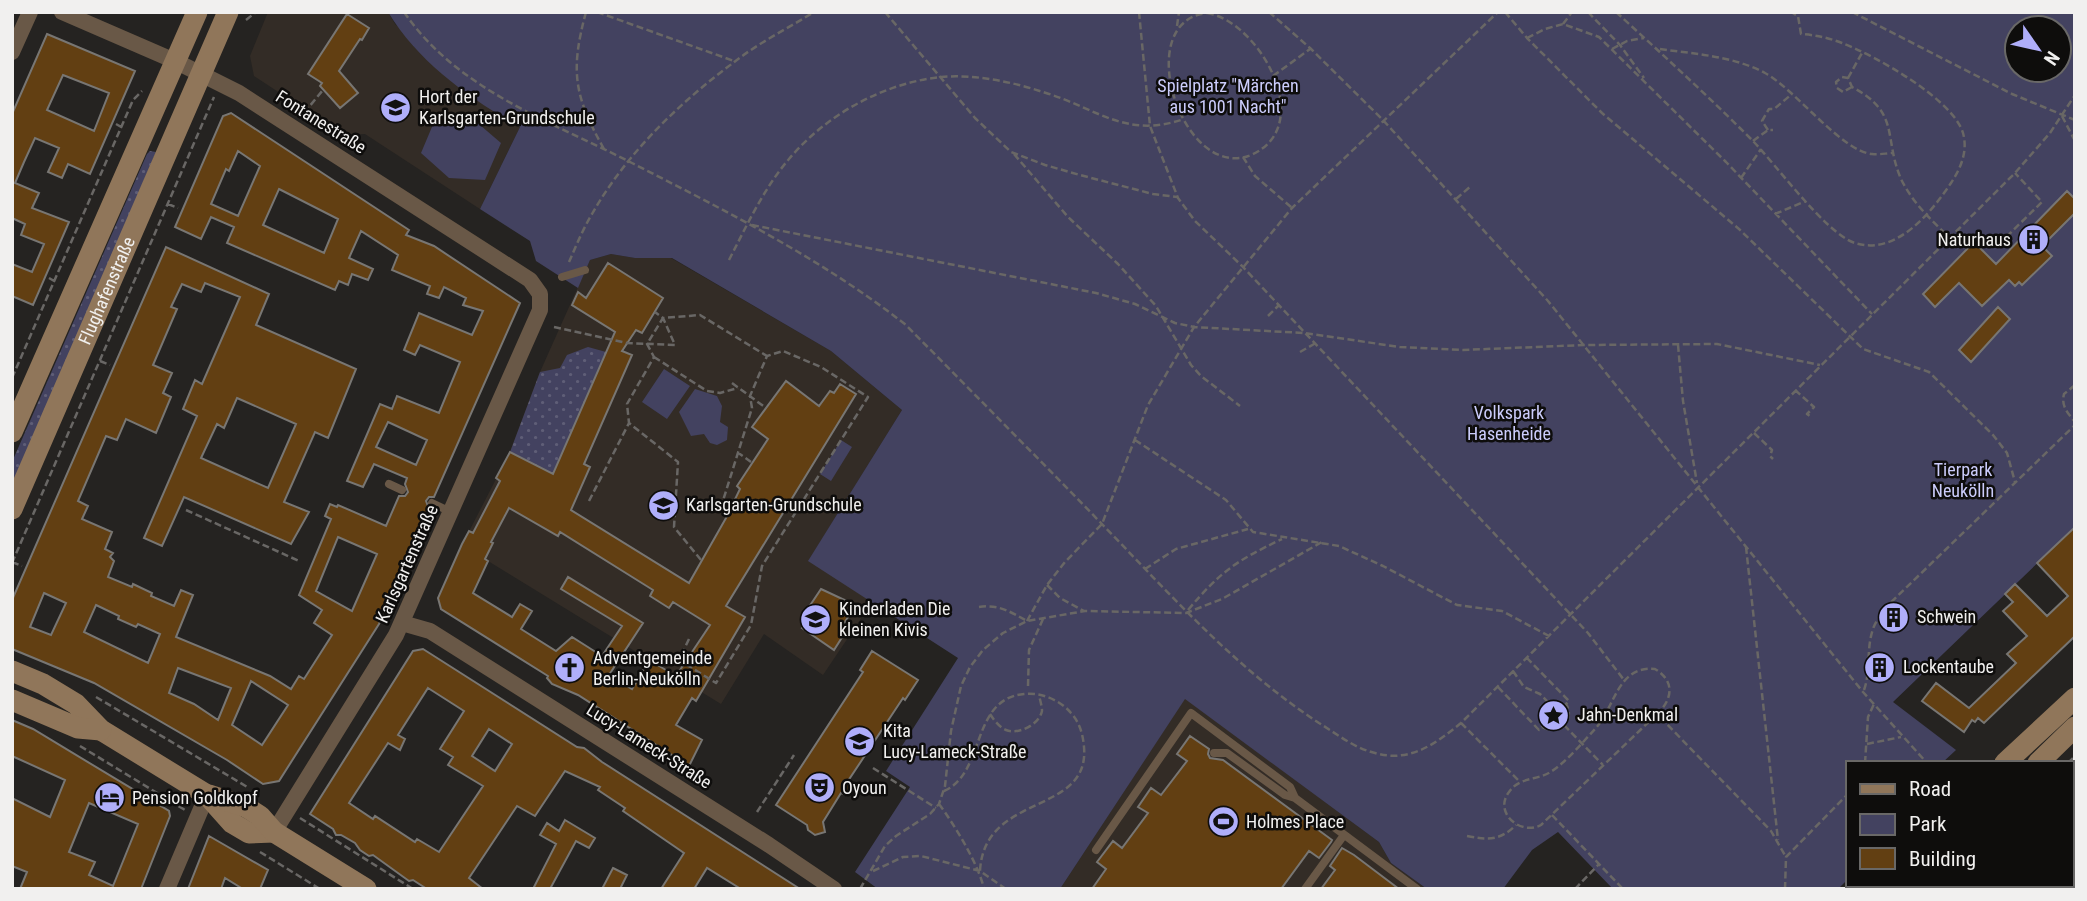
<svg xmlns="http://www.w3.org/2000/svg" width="2087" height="901" font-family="'Roboto Condensed',sans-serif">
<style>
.built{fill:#332c26}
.grass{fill:url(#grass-dots)}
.park{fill:#434260;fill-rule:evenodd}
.building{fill:#623f12;stroke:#787673;stroke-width:2;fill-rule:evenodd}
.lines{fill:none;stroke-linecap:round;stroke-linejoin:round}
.path{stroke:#696765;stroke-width:2.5;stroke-dasharray:7 3.5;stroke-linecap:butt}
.lane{stroke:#695847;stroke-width:8}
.street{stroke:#695847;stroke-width:16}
.secondary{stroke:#90765a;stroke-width:21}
.labels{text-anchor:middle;stroke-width:5;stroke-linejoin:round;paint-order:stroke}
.park-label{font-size:18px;fill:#cccdfc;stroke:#0e0d0c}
.poi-label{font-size:18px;fill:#f1f0ef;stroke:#0e0d0c;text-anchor:start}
.street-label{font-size:18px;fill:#f1f0ef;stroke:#0e0d0c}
</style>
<defs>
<pattern id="grass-dots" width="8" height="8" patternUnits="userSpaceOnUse" patternTransform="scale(1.75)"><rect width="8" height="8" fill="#434260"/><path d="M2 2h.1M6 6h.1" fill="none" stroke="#5f5e77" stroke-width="1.8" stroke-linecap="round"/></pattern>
</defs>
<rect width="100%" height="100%" fill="#252321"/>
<path class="built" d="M 268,12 L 388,12 L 395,24 L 507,119 L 520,127 L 480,209 L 365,134 L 344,135 L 254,76 L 250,56 Z
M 611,254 L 635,258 L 671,258 L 831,351 L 902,410 L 809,560 L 872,602 L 823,675 L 764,634 L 721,704 L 462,545 L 510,452 L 540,372 L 590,260 Z
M 1185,698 L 1379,842 L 1391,863 L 1427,889 L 1060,889 Z"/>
<path class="grass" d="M 150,151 L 156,152 L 12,491 L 12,462 L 147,154 Z
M 588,347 L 606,352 L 553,474 L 510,452 L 540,372 L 560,368 L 567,355 Z"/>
<path class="park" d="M 388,12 L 2075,12 L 2075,527 L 1893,702 L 1956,750 L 1942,763 L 1847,763 L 1847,880 L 1838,889 L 1613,889 L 1558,832 L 1532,850 L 1503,889 L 1427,889 L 1391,863 L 1379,842 L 1185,699 L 1060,889 L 878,889 L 855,872 L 910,787 L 886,771 L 958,658 L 808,561 L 902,410 L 831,351 L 672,258 L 635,258 L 611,254 L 590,260 L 578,288 L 536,261 L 530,241 L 480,209 L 520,127 C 469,98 419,63 388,12 ZM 2017,28 L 2059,28 L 2059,70 L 2017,70 Z
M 437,115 L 473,119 L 501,143 L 485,180 L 449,178 L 421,153 Z
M 664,369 L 690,386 L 667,419 L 642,402 Z
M 695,389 L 717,396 L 722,406 L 720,422 L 728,427 L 727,440 L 717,445 L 710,443 L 704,434 L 691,436 L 679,412 Z
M 841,440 L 852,447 L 831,481 L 820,474 Z"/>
<path class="building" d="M 347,14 L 369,28 L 362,40 L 360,39 L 339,71 L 358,93 L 340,108 L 320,86 L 322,83 L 308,74 Z
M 47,34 L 135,71 L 90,174 L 68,164 L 62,178 L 48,172 L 59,148 L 35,138 L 24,162 L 15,183 L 39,193 L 32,208 L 69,222 L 33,305 L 12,296 L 12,264 L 32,272 L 44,244 L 21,235 L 25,224 L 12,218 L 12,114 ZM 63,75 L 109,93 L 94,131 L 47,110 Z
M 231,113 L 409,230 L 406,235 L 434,246 L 520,303 L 434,497 L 429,497 L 426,501 L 429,509 L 379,624 L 279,781 L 263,784 L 227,760 L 94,683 L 12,649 L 12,600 L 166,247 L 269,294 L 256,325 L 356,369 L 328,438 L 315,432 L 284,502 L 309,512 L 291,544 L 184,497 L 162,546 L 144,538 L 197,416 L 183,409 L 195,380 L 202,384 L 240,297 L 205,283 L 201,292 L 182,284 L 171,307 L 177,309 L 153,365 L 172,373 L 163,393 L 171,397 L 156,433 L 126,419 L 117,440 L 106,436 L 78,501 L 88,506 L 82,519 L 112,532 L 105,549 L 113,553 L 110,557 L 114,561 L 108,577 L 132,587 L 133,584 L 152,593 L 151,596 L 174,606 L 181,590 L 193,595 L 176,637 L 270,676 L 291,689 L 299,676 L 304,679 L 332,635 L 314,623 L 322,610 L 299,595 L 331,519 L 325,516 L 330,504 L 337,507 L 338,505 L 386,526 L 399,496 L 405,496 L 408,492 L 405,484 L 407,478 L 374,464 L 363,487 L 347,481 L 380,404 L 392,409 L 397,396 L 439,413 L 460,362 L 420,345 L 415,355 L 404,350 L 419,313 L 472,335 L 483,311 L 463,305 L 466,298 L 444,287 L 439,298 L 427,294 L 430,286 L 392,270 L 398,255 L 361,231 L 349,258 L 373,269 L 368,280 L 352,274 L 348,285 L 339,281 L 335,290 L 227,243 L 234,227 L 211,217 L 201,239 L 175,227 L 223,116 ZM 238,151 L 260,166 L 238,216 L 211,204 L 226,169 L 229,171 ZM 279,189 L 338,219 L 324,253 L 263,225 ZM 237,398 L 296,424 L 268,488 L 201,458 L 217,424 L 224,428 ZM 388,422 L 427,440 L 416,465 L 376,447 ZM 338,537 L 377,554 L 352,611 L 316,591 ZM 44,593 L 66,603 L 51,635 L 30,627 ZM 96,605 L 119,616 L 118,619 L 136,627 L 138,624 L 160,634 L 148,663 L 84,632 ZM 178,668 L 231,688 L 218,720 L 194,704 L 169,693 ZM 251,681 L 288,705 L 262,745 L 232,725 Z
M 2067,191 L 2075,199 L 2075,213 L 2042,246 L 2052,256 L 2022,285 L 2019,282 L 2015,286 L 2009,280 L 1982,306 L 1959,283 L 1935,307 L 1923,294 L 1974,242 L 1996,264 Z
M 608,263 L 663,298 L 642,333 L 636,330 L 622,351 L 632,355 L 584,464 L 590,467 L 571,510 L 689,583 L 726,518 L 740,489 L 737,486 L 768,439 L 752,427 L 786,381 L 819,406 L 830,391 L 834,393 L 840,384 L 856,394 L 726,606 L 745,617 L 696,701 L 692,698 L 676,725 L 702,740 L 689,766 L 578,695 L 552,684 L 547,678 L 548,676 L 441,609 L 438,598 L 462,544 L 469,531 L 473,533 L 500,481 L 496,478 L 510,452 L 553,474 L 615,332 L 572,305 L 578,292 L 586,298 ZM 509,508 L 558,536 L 560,532 L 653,590 L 650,596 L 669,608 L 673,602 L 710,625 L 676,676 L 649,660 L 632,689 L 609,675 L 643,623 L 568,577 L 561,589 L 622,626 L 602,656 L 572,637 L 556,651 L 521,629 L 532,611 L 520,604 L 512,617 L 473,593 L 488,561 L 485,559 L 493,543 L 491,542 Z
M 1998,307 L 2010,319 L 1971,362 L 1959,350 Z
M 2075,527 L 2075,636 L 1984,723 L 1978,718 L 1975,722 L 1972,720 L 1964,732 L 1922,701 L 1936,683 L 1969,708 L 2016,663 L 2007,654 L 2027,636 L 2003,611 L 2013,602 L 2005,594 L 2015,584 L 2047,616 L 2068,596 L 2037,563 Z
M 821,589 L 851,603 L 848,609 L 852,611 L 841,628 L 846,631 L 834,650 L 802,628 L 808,619 L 803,616 Z
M 423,649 L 577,747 L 584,748 L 602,762 L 800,889 L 741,889 L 707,868 L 694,889 L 661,889 L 684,853 L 623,811 L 625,808 L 598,790 L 600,787 L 565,771 L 535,816 L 517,806 L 469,878 L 483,889 L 427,889 L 413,880 L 409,881 L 373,855 L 369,856 L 360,850 L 355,843 L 341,835 L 336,835 L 333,829 L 310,814 L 413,651 ZM 428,688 L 464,711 L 440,749 L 453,757 L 448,765 L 483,786 L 439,852 L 417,839 L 415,842 L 375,816 L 373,819 L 349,803 L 388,743 L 400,750 L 405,739 L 398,735 ZM 489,729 L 512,744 L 495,771 L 472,756 Z
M 872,651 L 918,680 L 905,700 L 903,698 L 848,781 L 853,784 L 846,795 L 841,793 L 823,822 L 825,832 L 815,835 L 808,830 L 807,825 L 776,805 L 863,672 L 860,670 Z
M 12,720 L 33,729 L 169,811 L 170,816 L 141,889 L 20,889 L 27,872 L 12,866 L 12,798 L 50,817 L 65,780 L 12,756 ZM 89,803 L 138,824 L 113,886 L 89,875 L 95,862 L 69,852 Z
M 1190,736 L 1209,749 L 1208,754 L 1210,758 L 1223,760 L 1332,840 L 1331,842 L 1319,858 L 1309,851 L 1281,889 L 1092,889 L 1106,869 L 1097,862 L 1113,841 L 1122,848 L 1148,813 L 1138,807 L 1151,788 L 1161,795 L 1187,761 L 1177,754 Z
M 565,820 L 595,838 L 589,848 L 576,841 L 550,889 L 533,889 L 556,844 L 540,835 L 547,823 L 559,831 Z
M 209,836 L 268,870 L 260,889 L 243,889 L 225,878 L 221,889 L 188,889 Z
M 1342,848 L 1354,855 L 1399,889 L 1321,889 L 1335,870 L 1330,866 Z
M 613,868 L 627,875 L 620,889 L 602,889 Z"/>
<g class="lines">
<path class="path" d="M 404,12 C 457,90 552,122 632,163 C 726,211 822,259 906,325 C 971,391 1036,456 1100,522 C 1169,593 1235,668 1319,723 C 1337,734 1354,748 1375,753 C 1410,763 1435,744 1461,723 L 2015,173 L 2050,133 L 2075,95
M 586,12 C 570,71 574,96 604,149
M 597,12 L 734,61
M 885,12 L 975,118 L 1011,152 L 1045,165 L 1080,175 L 1153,194 L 1177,197
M 1139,12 L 1150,126 L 1178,198 L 1195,221 L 1242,266 L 1588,633 L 1624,680
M 1269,12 L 1310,48 L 1383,120 L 1548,301 L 1863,692 L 1927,763
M 1505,12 L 1527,38 L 1602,113 L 1739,229 L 1863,349 L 1929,372 L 1993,435 L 2007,453 L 2015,482
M 1588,12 L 1620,45 L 1644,78
M 1616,12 C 1662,54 1707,95 1751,139 C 1775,163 1826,234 1855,243 C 1896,256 1931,213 1951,183 C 1961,168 1968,151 1963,133 C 1953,99 1874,55 1842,43 C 1829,38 1816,35 1801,34 L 1798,16 L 1791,12
M 1852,12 L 2012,94 L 2075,120
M 1207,13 C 1259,21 1318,126 1251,155 C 1182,183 1130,21 1207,13 Z
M 246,20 L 256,12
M 1563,24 L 1572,12
M 1177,26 L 1179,12
M 1527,38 L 1545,29 L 1563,24 L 1599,37 L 1726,162 L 1872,314
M 1612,49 L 1627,41 L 1644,38
M 1660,49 C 1695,54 1733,56 1765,73 C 1796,90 1841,151 1872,154 C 1879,155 1887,153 1894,153
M 1273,76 L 1310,49
M 1848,78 L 1862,53
M 1852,87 L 1843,92 L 1837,88 L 1836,82 L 1842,77 L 1848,78 L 1852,87 C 1901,113 1883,137 1901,179 C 1912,202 1931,220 1950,238
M 304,113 L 323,90
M 2062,116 L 2075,141
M 116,124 L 123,128
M 1768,130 L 1762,121 L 1769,109 L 1774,109 L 1792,94
M 1753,141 L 1768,130 L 1773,130
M 1014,154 L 1068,217 L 1118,264 L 1156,306 L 1191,365 L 1201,376 L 1240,406
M 1243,157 L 1255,176 L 1291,207
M 1741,178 L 1761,149
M 1456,199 L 1471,186
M 168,204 L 178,208
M 1775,214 L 1806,201
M 752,225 L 1096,293 L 1135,304 L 1175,323 L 1194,327 L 1304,333 L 1400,347 L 1463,350 L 1584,345 L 1717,344 L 1820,365
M 1999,244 L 2042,202 L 2015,173
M 729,260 C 747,225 764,188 789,159 C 826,115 883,83 941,77 C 976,74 1013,82 1046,93 C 1098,109 1126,139 1184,119
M 569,262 C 576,246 583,229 592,214 C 626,154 678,104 733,63 C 758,43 787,29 814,12
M 49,278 L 56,282
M 1268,316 L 1278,306
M 554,327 L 627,343 L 675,345 L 663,318 L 655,312
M 1678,345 L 1683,401 L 1697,483
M 1300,352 L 1314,344
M 654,357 L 707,391 L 720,393 L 738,388
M 100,361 L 110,365
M 12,378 L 133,100 L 142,91
M 732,383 L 766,408
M 2075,385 L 2064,394 C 2061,406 2067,412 2075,422
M 1795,390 L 1814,407 L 1807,414 L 1811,417
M 1754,433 L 1772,450 L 1770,456 L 1773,459
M 1135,440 L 1226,500 L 1253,532 L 1339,546 L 1383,566 L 1457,605 L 1502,611 L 1549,636
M 737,452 L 751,462
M 589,501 L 629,423
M 186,510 L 299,561
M 1746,547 L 1778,840
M 701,560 L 674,527 L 678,462 L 629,423 L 627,404 L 654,357 L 647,344 L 663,318 L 700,315 L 767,356
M 12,562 L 22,566
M 12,563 L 214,97
M 1145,569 L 1176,549 L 1248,529
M 1047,585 L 1060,598 L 1084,611
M 979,607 C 998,604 1011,612 1027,621
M 1188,610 C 1221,571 1236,561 1282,539
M 1027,621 L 1047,585 L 1065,562 L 1102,524 L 1148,405 L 1194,327 L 1292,208 L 1498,12
M 689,639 L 679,660 L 716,683 L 751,625 L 762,566 L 868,397 L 821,367 L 783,351 L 767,356 L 750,396 L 752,408 L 721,507 L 728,512
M 1513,671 L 1524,687 L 1540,694 L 1561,715
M 1028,686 L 1029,650 L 1043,619
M 1498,687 L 1539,730 L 1542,727 C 1558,736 1576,721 1566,704 L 1569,701 L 1527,658
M 1864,690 C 1871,671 1866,649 1873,629 C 1875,622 1881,616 1884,609 L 2075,425
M 96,697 L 249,788
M 990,714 C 994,720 999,727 1006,730 C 1018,735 1039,725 1042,711 C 1042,706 1040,700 1039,695
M 1657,714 L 1541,825 C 1521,836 1493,813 1509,792 C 1520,776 1538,781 1552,771 C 1566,762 1583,742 1595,729 C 1615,708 1617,665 1655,669 C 1675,681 1673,699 1657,714 L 1771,831 L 1786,857
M 1461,723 L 1519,781
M 1564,725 L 1603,765
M 1867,744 L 1901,737
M 80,746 L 185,810
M 1865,763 L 1868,717 L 1874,704
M 2068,763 L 2075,756
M 873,768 L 936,808
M 944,791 C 986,773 970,699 1024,694 C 1041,692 1060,700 1071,713 C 1080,723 1083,735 1084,747 C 1090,816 984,792 980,871
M 939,804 C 954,824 979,865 984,889
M 757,812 L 794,755
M 1552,815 L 1623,889
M 300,818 L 413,889
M 1467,836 C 1487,840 1500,841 1516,825
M 260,852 L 320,889
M 873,871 L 903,857 L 921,856 L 980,871 L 1006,889
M 860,889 L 885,846 L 896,836 L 930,814 L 939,804 L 945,786 L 951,731 L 961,686 L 970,667 L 983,650 L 1003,633 L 1027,621 L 1085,611 L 1186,613 L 1222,599 L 1322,542
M 1575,889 L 1599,864
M 1785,889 L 1786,857 L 1847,795
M 1934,889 L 1939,885"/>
<path class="lane" d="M 562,277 L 585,270
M 389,484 L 402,490
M 432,503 L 451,512
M 1214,753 L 1227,753 L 1285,795 L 1295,798
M 1096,850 L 1191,713 L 1290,787 L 1295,798 L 1417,889
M 1305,889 L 1344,835"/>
<path class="street" d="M 62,12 L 175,61 L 239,93 L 530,280 L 540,294 L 540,310 L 396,635 L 274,832
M 12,52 L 30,12
M 402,623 L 430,631 L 769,845 L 834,889
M 167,889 L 207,795"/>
<g class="secondary">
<path d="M 12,432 L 197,12"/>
<path id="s1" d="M 12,509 L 228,12"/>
<path d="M 12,671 L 43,684 L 76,704 L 101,730 L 207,795 L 232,823 L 249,833 L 274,832"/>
<path d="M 12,700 L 78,728 L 101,730"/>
<path d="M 2005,763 L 2075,698"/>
<path d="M 2038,763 L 2075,727"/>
<path d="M 209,795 L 246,807 L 260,816 L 274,832 L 366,889"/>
<path d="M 1872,889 L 1876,885"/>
<path d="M 1907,889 L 1911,885"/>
</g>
</g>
<defs>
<symbol id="school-disc" viewBox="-11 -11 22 22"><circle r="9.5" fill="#afaefa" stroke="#0e0d0c"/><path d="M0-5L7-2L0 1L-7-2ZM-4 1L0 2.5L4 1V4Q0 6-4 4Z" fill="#111"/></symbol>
<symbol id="building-disc" viewBox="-11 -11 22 22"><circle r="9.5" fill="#afaefa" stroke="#0e0d0c"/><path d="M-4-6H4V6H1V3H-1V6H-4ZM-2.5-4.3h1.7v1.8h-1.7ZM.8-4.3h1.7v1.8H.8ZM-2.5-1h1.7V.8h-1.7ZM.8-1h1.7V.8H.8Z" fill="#111"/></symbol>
<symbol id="church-disc" viewBox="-11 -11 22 22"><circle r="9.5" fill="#afaefa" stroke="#0e0d0c"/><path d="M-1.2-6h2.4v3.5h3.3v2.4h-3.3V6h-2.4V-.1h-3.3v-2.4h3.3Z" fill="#111"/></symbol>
<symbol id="sight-disc" viewBox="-11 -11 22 22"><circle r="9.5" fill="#afaefa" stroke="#0e0d0c"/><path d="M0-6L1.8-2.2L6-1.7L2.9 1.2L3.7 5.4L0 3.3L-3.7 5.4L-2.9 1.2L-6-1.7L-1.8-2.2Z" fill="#111"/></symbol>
<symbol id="theatre-disc" viewBox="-11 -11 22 22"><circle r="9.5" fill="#afaefa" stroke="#0e0d0c"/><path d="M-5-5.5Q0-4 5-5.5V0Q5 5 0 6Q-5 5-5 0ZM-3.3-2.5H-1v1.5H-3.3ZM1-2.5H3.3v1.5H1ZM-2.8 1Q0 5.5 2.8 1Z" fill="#111"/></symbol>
<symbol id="hotel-disc" viewBox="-11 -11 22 22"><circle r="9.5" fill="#afaefa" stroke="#0e0d0c"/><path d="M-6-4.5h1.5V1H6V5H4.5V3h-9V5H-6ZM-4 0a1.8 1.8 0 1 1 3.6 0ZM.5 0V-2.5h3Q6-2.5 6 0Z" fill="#111"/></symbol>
<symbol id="stadium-disc" viewBox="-11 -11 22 22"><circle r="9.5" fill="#afaefa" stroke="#0e0d0c"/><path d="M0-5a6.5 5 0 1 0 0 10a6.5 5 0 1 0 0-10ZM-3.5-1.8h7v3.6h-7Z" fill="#111"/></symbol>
</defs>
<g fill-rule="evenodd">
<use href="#school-disc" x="378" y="90" width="35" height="35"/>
<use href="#building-disc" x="2016" y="222" width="35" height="35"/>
<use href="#school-disc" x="646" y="488" width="35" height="35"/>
<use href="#building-disc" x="1876" y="600" width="35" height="35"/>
<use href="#school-disc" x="798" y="602" width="35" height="35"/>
<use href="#building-disc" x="1862" y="650" width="35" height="35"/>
<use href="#church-disc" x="552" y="650" width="35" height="35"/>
<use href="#sight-disc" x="1536" y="698" width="35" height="35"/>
<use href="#school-disc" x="842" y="724" width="35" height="35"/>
<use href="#theatre-disc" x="802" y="770" width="35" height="35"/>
<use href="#hotel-disc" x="92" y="780" width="35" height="35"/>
<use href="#stadium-disc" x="1206" y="804" width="35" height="35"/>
</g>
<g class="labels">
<g class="park-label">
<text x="1228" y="92">Spielplatz "Märchen<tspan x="1228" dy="21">aus 1001 Nacht"</tspan></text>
<text x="1509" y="419">Volkspark<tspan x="1509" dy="21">Hasenheide</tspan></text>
<text x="1963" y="476">Tierpark<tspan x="1963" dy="21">Neukölln</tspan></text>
</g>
<g class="poi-label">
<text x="419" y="103">Hort der<tspan x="419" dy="21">Karlsgarten-Grundschule</tspan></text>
<text x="2011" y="246" text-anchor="end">Naturhaus</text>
<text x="686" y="511">Karlsgarten-Grundschule</text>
<text x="839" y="615">Kinderladen Die<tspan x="839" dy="21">kleinen Kivis</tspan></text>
<text x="1917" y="623">Schwein</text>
<text x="593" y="664">Adventgemeinde<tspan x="593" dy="21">Berlin-Neukölln</tspan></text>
<text x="1903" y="673">Lockentaube</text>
<text x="1577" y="721">Jahn-Denkmal</text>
<text x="883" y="737">Kita<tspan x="883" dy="21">Lucy-Lameck-Straße</tspan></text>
<text x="842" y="794">Oyoun</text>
<text x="132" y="804">Pension Goldkopf</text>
<text x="1246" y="828">Holmes Place</text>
</g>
<g class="street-label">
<text transform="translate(321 122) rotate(32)" y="6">Fontanestraße</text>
<text dy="6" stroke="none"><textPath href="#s1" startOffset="238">Flughafenstraße</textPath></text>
<text transform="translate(407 564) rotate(-66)" y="6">Karlsgartenstraße</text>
<text transform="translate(649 746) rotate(32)" y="6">Lucy-Lameck-Straße</text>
</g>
</g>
<rect width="2087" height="901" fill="none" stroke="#f1f0ef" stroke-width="28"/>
<rect x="1846" y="761" width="228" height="126" fill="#0e0d0c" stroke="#696867" stroke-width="2"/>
<rect x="1860" y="784" width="35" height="10" fill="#90765a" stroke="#696867" stroke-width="2"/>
<text x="1909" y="796" font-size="21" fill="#f1f0ef">Road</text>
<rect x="1860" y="814" width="35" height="21" fill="#434260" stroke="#696867" stroke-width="2"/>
<text x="1909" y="831" font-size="21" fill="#f1f0ef">Park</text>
<rect x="1860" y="848" width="35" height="21" fill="#623f12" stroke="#696867" stroke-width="2"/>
<text x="1909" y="866" font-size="21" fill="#f1f0ef">Building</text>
<g transform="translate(2038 49) rotate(124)"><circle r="33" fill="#0e0d0c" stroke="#696867" stroke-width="2"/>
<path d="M0-5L12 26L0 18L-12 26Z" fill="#afaefa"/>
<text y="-10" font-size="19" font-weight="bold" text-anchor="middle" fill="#f1f0ef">N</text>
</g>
</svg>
